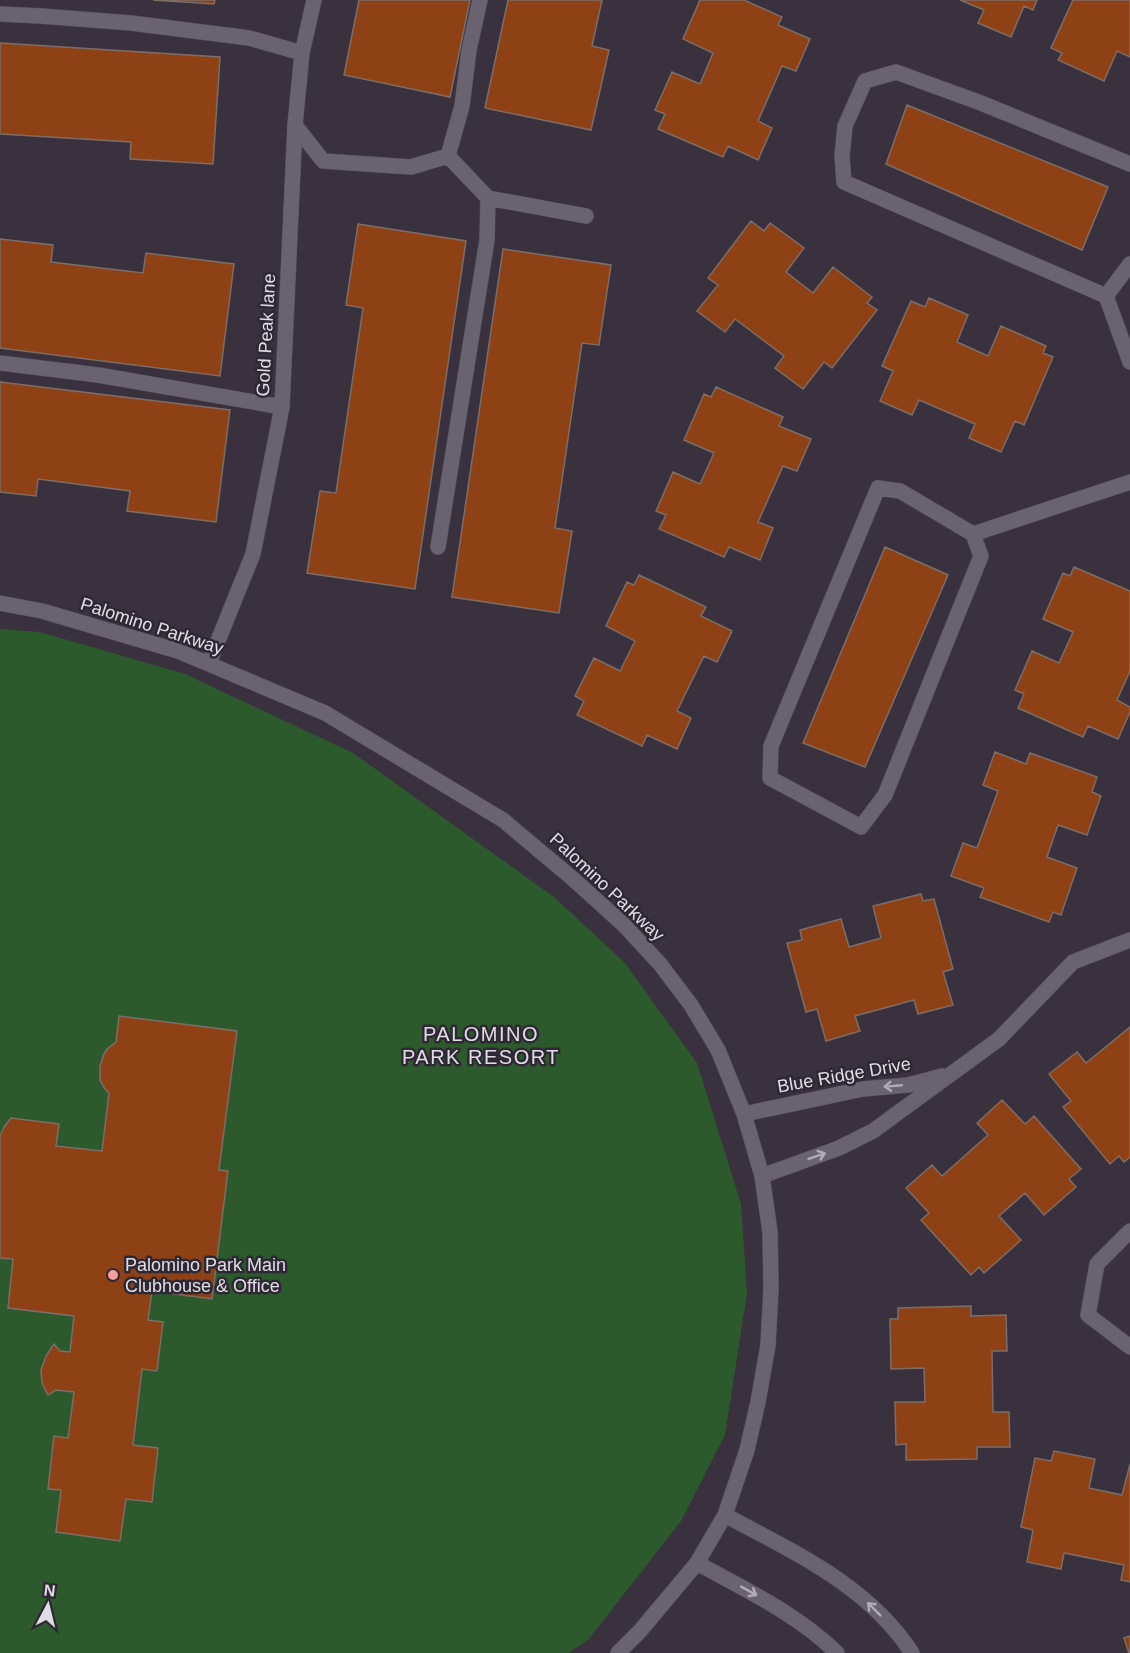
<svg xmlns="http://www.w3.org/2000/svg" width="1130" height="1653" font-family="Arial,sans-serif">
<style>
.green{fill:#2d5a2d}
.building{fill:#8f4116;stroke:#7d6d67;stroke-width:1.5}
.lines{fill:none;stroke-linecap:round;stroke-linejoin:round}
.minor-casing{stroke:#56505a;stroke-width:16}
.minor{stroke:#69626f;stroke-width:15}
.oneway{stroke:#b0abb5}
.poi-dot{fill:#f59b9a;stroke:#2e2834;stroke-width:2}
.labels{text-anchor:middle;stroke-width:5;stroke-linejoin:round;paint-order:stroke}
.street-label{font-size:18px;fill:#e0dce4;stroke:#2e2834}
.poi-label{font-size:18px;fill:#e0dce4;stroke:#2e2834;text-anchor:start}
.neighbourhood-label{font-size:20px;letter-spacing:1.5px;fill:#e0dce4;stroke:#2e2834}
</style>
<rect width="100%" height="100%" fill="#39323e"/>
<path class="green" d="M 0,629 L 40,632 L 185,674 L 353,753 L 554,897 L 624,962 L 697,1063 L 741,1204 L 747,1293 L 725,1435 L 681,1521 L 588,1640 L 568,1653 L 0,1653 Z"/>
<path class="building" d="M 153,0 L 215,0 L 214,4 Z
M 359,0 L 470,0 L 450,97 L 344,75 Z
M 508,0 L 602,0 L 592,46 L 609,50 L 591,130 L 485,108 Z
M 700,0 L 744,0 L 782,17 L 778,25 L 810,39 L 796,71 L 782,66 L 758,121 L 772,128 L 758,160 L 728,146 L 723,157 L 658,129 L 665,114 L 655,110 L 672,72 L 700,84 L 713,53 L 683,39 Z
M 960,0 L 1037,0 L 1033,10 L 1024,6 L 1011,37 L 978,23 L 984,10 Z
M 1073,0 L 1130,0 L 1130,57 L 1117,51 L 1104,81 L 1058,60 L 1062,53 L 1051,48 Z
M 0,43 L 220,57 L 213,164 L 130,159 L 131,142 L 0,134 Z
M 907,105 L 1108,187 L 1082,250 L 886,164 Z
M 751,221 L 764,231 L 770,223 L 804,248 L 786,272 L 813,293 L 833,267 L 872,297 L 867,303 L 877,310 L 832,368 L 824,362 L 803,389 L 775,368 L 784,356 L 735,319 L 725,332 L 697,311 L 718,285 L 708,278 Z
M 358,224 L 466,241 L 415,589 L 307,573 L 320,491 L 336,493 L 363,308 L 346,305 Z
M 0,239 L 53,245 L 51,262 L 143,273 L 146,253 L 234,264 L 220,376 L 0,348 Z
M 503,249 L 611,265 L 599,345 L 582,343 L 555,528 L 572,531 L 559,613 L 452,597 Z
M 929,298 L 968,315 L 957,342 L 988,356 L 1001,326 L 1046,346 L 1043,353 L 1053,357 L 1024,425 L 1015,421 L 1001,452 L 969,438 L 975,424 L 919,400 L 912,415 L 880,401 L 893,371 L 882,366 L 911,301 L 925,307 Z
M 0,382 L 230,410 L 216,522 L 127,511 L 130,491 L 38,479 L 36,496 L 0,492 Z
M 716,387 L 783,417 L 779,426 L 811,439 L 797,471 L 783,466 L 758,522 L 773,528 L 760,560 L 729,547 L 724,557 L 659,529 L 666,515 L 656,511 L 673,472 L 700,484 L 714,453 L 684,440 L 704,394 L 711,397 Z
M 885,547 L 948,575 L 865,767 L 803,743 Z
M 1074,567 L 1130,591 L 1130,671 L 1117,700 L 1130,707 L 1130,712 L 1118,739 L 1088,726 L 1083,737 L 1018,708 L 1024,694 L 1015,690 L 1032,651 L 1059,663 L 1073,632 L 1043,619 L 1063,573 L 1070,576 Z
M 639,575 L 706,607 L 701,616 L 732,631 L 717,662 L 704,656 L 677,711 L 691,718 L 677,749 L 647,735 L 642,746 L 577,715 L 584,701 L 575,696 L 594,658 L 620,671 L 635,641 L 606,626 L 627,582 L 634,585 Z
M 995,752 L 1026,764 L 1030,753 L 1097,777 L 1092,792 L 1101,796 L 1087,835 L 1058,825 L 1047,857 L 1077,868 L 1061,915 L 1053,912 L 1049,922 L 980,897 L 984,888 L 951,876 L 963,843 L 977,848 L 998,791 L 983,785 Z
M 921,894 L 923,901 L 934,899 L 953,969 L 943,972 L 953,1005 L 918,1014 L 914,1000 L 855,1016 L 860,1031 L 826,1041 L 817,1009 L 806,1012 L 787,943 L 802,940 L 800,930 L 841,919 L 849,947 L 881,938 L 873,906 Z
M 119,1016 L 237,1031 L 219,1170 L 228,1171 L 212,1299 L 152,1291 L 148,1320 L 163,1322 L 157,1371 L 142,1369 L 133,1445 L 158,1448 L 152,1502 L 126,1499 L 120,1541 L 56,1532 L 61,1490 L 48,1489 L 54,1436 L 68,1438 L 74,1392 L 56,1390 L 48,1395 L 42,1383 L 41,1370 L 46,1356 L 54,1344 L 60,1351 L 70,1352 L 74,1316 L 8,1308 L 13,1259 L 0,1258 L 0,1136 L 4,1127 L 11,1118 L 59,1124 L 56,1146 L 102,1151 L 109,1093 L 105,1089 L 100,1080 L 100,1066 L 104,1054 L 107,1049 L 116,1042 Z
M 1130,1027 L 1130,1157 L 1124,1162 L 1119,1156 L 1110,1164 L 1063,1107 L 1071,1101 L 1049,1074 L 1077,1052 L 1086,1063 Z
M 1002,1100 L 1025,1124 L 1034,1116 L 1081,1169 L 1069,1179 L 1076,1187 L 1044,1215 L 1025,1193 L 999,1216 L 1021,1240 L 984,1273 L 979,1267 L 971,1275 L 921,1220 L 929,1213 L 906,1188 L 932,1165 L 942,1176 L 988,1135 L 977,1123 Z
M 971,1306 L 971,1316 L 1006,1315 L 1007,1351 L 992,1351 L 993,1412 L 1009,1412 L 1010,1447 L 977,1447 L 977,1459 L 906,1460 L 906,1444 L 896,1445 L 895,1402 L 925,1402 L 924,1368 L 891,1369 L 890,1319 L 898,1319 L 898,1308 Z
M 1054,1451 L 1095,1459 L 1089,1488 L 1122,1495 L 1130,1464 L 1130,1582 L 1121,1580 L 1124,1565 L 1064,1553 L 1061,1569 L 1027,1562 L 1033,1530 L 1021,1527 L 1035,1458 L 1051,1461 Z
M 1130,1636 L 1130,1653 L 1129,1653 L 1124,1638 Z"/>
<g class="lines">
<defs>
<path id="minor" d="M 0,14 L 41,16 L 131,23 L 249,38 L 302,53
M 295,125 L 323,161 L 411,167 L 448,156 L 462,106 L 469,50 L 480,0
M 1130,164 L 981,103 L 896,72 L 865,81 L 845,126 L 842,156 L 844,182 L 1106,296 L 1130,362
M 488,198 L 586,216
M 1106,296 L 1130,264
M 0,363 L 98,375 L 282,407
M 973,534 L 981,556 L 885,795 L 861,827 L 770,778 L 771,746 L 878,488 L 900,491 L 973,534 L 1130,482
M 438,547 L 487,240 L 488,198 L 448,156
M 0,603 L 42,611 L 178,651 L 325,713 L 503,820 L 572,878 L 624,925 L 660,964 L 691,1005 L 718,1050 L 744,1114 L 762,1176 L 770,1232 L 771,1288 L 768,1345 L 758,1402 L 747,1450 L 725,1515 L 697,1563 L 640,1631 L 618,1653
M 209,663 L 253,554 L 282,407 L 295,125 L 302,53 L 314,0
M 744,1114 L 863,1089 L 908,1085 L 942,1076
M 762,1176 L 839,1148 L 873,1131 L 999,1039 L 1073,962 L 1130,940
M 1130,1231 L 1097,1264 L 1088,1315 L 1130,1347
M 725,1515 C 793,1552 868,1585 912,1653
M 697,1563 C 746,1590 797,1614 837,1653"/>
</defs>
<use href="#minor" class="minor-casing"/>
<use href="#minor" class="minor"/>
</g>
<defs><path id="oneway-shaft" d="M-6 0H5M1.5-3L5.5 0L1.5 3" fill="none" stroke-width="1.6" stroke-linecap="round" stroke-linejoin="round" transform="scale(1.5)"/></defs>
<g class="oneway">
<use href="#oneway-shaft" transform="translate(893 1086) rotate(175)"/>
<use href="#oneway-shaft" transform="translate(817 1156) rotate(-19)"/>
<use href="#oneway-shaft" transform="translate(749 1591) rotate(29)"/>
<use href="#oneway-shaft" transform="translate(874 1609) rotate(-135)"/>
</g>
<circle class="poi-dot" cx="113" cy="1275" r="6"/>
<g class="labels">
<g class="street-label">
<text transform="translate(266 335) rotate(-87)" y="6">Gold Peak lane</text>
<text transform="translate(152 626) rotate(18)" y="6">Palomino Parkway</text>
<text transform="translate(607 887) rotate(43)" y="6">Palomino Parkway</text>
<text transform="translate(844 1075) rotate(-10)" y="6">Blue Ridge Drive</text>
</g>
<g class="poi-label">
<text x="125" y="1271">Palomino Park Main<tspan x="125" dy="21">Clubhouse &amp; Office</tspan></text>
</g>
<g class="neighbourhood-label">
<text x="481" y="1041">PALOMINO<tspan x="481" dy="23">PARK RESORT</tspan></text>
</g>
</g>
<g transform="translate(48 1605) rotate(7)" stroke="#2e2834" stroke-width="4.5" paint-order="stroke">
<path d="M0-4.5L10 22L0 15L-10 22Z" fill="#e0dce4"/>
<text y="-9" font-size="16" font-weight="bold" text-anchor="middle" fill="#e0dce4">N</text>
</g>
</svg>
